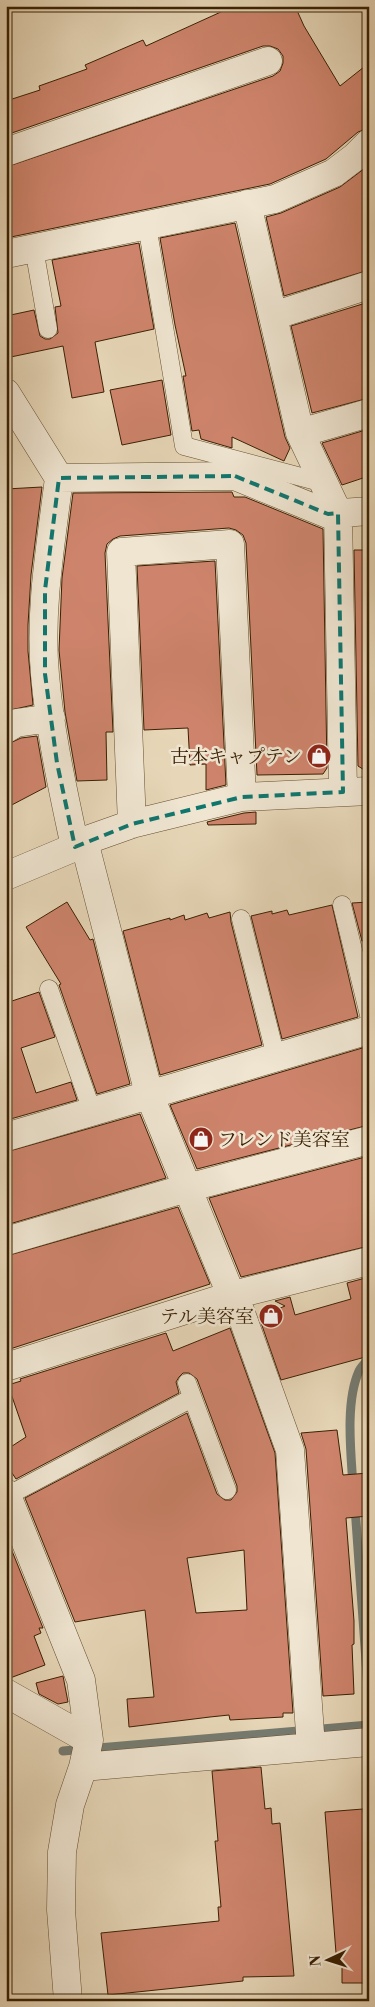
<svg xmlns="http://www.w3.org/2000/svg" width="375" height="2007" font-family="'Libre Bodoni','Noto Serif JP',serif">
<style>
.lines{fill:none;stroke-linecap:round;stroke-linejoin:round}
.stream{stroke:#757b71;stroke-width:9}
.building{fill:#ce846c;stroke:#3a2003;fill-rule:evenodd}
.lane-casing{stroke:#654e30;stroke-width:19}
.street-casing{stroke:#654e30;stroke-width:29}
.lane{stroke:#efe5d1;stroke-width:18}
.street{stroke:#efe5d1;stroke-width:28}
.marked{fill:none;stroke:#0f766e;stroke-width:4;stroke-dasharray:10 6;stroke-linejoin:round}
.labels{text-anchor:middle;stroke-width:5;stroke-linejoin:round;paint-order:stroke}
.poi-label{font-size:19px;fill:#3a2003;stroke:#efe5d1;text-anchor:end}
</style>
<rect width="100%" height="100%" fill="#e7d7b8"/>
<filter id="stains"><feTurbulence type="fractalNoise" baseFrequency=".004" numOctaves="4"/><feColorMatrix values="0 0 0 0 .2 0 0 0 0 .09 0 0 0 0 .02 0 0 0 .5 -.17"/></filter>
<radialGradient id="worn" r=".72"><stop offset=".6" stop-color="#630" stop-opacity="0"/><stop offset="1" stop-color="#630" stop-opacity=".3"/></radialGradient>
<g class="lines">
<path class="stream" d="M 353,1486 C 351,1453 345,1402 359,1371 C 361,1367 366,1362 369,1359
M 355,1507 L 369,1703
M 63,1751 L 369,1725"/>
</g>
<path class="building" d="M 234,6 L 295,6 L 304,26 L 340,86 L 369,63 L 369,128 L 358,132 L 326,159 L 270,184 L 6,238 L 6,167 L 273,76 L 280,71 L 283,63 L 283,56 L 278,49 L 270,46 L 263,46 L 6,135 L 6,101 L 40,90 L 39,86 L 87,69 L 85,65 L 143,40 L 146,46 Z
M 369,165 L 369,270 L 284,296 L 266,217 L 281,213 L 340,187 Z
M 235,223 L 285,437 L 290,448 L 284,461 L 232,437 L 232,448 L 201,439 L 199,430 L 192,431 L 183,376 L 186,376 L 175,325 L 160,238 Z
M 139,243 L 154,329 L 95,342 L 104,392 L 72,398 L 63,346 L 6,358 L 6,316 L 34,310 L 40,336 L 45,339 L 50,339 L 58,333 L 55,307 L 61,306 L 52,260 Z
M 369,302 L 369,398 L 312,413 L 291,326 Z
M 162,380 L 171,435 L 122,445 L 110,390 Z
M 369,429 L 369,476 L 342,485 L 322,443 Z
M 42,487 L 31,575 L 28,625 L 28,651 L 33,705 L 6,711 L 6,489 Z
M 232,492 L 234,497 L 245,497 L 323,529 L 327,768 L 323,774 L 257,775 L 246,543 L 243,535 L 236,530 L 229,528 L 120,536 L 113,539 L 107,544 L 105,553 L 113,732 L 106,732 L 107,780 L 77,781 L 65,712 L 59,650 L 62,578 L 73,493 Z
M 354,550 L 369,550 L 369,773 L 358,766 Z
M 215,561 L 226,785 L 206,790 L 206,764 L 190,765 L 188,728 L 144,730 L 137,566 Z
M 37,736 L 46,787 L 6,808 L 6,745 L 21,738 Z
M 256,812 L 256,824 L 208,825 L 207,822 L 244,813 Z
M 67,902 L 90,940 L 93,939 L 130,1084 L 97,1094 L 59,985 L 61,984 L 26,927 Z
M 369,902 L 369,940 L 362,941 L 352,903 Z
M 332,905 L 358,1017 L 282,1039 L 251,916 L 272,911 L 272,914 L 287,910 L 289,915 Z
M 230,912 L 231,922 L 262,1045 L 160,1075 L 123,931 L 170,918 L 170,920 L 184,915 L 185,920 L 207,913 L 209,918 Z
M 39,992 L 55,1037 L 21,1048 L 36,1093 L 71,1082 L 77,1100 L 7,1120 L 6,1003 Z
M 369,1046 L 369,1125 L 197,1169 L 170,1105 Z
M 140,1114 L 166,1178 L 6,1225 L 6,1152 Z
M 369,1156 L 369,1246 L 241,1277 L 209,1198 Z
M 178,1207 L 210,1284 L 10,1349 L 6,1339 L 6,1256 Z
M 369,1277 L 369,1356 L 281,1380 L 259,1317 L 285,1306 L 275,1301 L 290,1297 L 295,1315 L 351,1299 L 347,1283 Z
M 230,1328 L 275,1453 L 293,1713 L 283,1713 L 283,1717 L 230,1720 L 229,1715 L 210,1717 L 129,1727 L 127,1699 L 154,1697 L 145,1610 L 75,1622 L 25,1498 L 187,1413 L 217,1494 L 225,1500 L 231,1500 L 237,1492 L 237,1486 L 197,1379 L 189,1373 L 183,1373 L 179,1377 L 176,1382 L 179,1393 L 16,1479 L 6,1464 L 6,1450 L 26,1437 L 8,1385 L 21,1381 L 20,1379 L 166,1333 L 173,1351 ZM 244,1550 L 247,1610 L 196,1613 L 187,1558 Z
M 337,1430 L 343,1475 L 369,1473 L 369,1516 L 346,1518 L 354,1621 L 354,1644 L 352,1645 L 354,1694 L 323,1696 L 306,1449 L 301,1433 Z
M 6,1536 L 43,1628 L 39,1628 L 41,1633 L 34,1636 L 45,1665 L 10,1678 L 6,1677 Z
M 63,1676 L 68,1702 L 58,1704 L 39,1694 L 36,1683 Z
M 261,1767 L 265,1809 L 271,1808 L 272,1824 L 280,1823 L 294,1976 L 243,1977 L 243,1981 L 108,1995 L 101,1933 L 219,1921 L 218,1907 L 221,1907 L 215,1841 L 218,1841 L 212,1771 Z
M 363,1809 L 369,1875 L 369,1983 L 342,1983 L 342,1952 L 336,1953 L 325,1812 Z"/>
<g class="lines">
<defs>
<path id="lane" d="M 147,225 L 184,446 L 324,483
M 34,248 L 48,329
M 342,905 L 369,1015
M 241,919 L 276,1057
M 49,989 L 92,1111
M 187,1383 L 227,1490
M 7,1496 L 192,1398"/>
<path id="street" d="M 6,152 L 268,61
M 247,204 L 300,433 L 338,513 L 343,792
M 6,254 L 275,199 L 334,173 L 355,157 L 369,143
M 273,316 L 369,285
M 6,393 L 59,478
M 300,433 L 369,413
M 6,729 L 16,723 L 51,718
M 132,824 L 121,552 L 230,544 L 242,797
M 84,841 L 149,1094 L 227,1285 L 237,1302 L 290,1450 L 311,1747
M 75,847 C 63,790 50,733 45,675 C 39,610 51,543 59,478 L 235,476 L 328,514 L 369,511
M 6,876 L 75,847 L 84,841 L 132,824 L 242,797 L 369,791
M 6,1137 L 369,1030
M 6,1241 L 187,1188 L 369,1140
M 6,1367 L 233,1295 L 369,1261
M 6,1493 L 81,1680 L 89,1740 L 83,1767 L 70,1805 L 62,1852 L 61,1910 L 68,2001
M 6,1693 L 89,1740
M 83,1767 L 369,1742"/>
</defs>
<use href="#lane" class="lane-casing"/>
<use href="#street" class="street-casing"/>
<use href="#lane" class="lane"/>
<use href="#street" class="street"/>
</g>
<path class="marked" d="M 235,476 L 328,514 L 338,513 L 343,792 L 242,797 L 132,824 L 75,847 L 57,763 L 45,674 L 45,590 L 59,478 Z"/>
<defs>
<symbol id="shop-disc" viewBox="-11 -11 22 22"><circle r="9.5" fill="#8f2418" stroke="#efe5d1"/><path d="M-5-2.5h2.3a2.7 3.5 0 0 1 5.4 0H5L5.5 6h-11ZM-1.5-2.5h3a1.5 2.3 0 0 0-3 0Z" fill="#fff"/></symbol>
</defs>
<g fill-rule="evenodd">
<use href="#shop-disc" x="305" y="742" width="28" height="28"/>
<use href="#shop-disc" x="187" y="1125" width="28" height="28"/>
<use href="#shop-disc" x="257" y="1302" width="28" height="28"/>
</g>
<g class="labels">
<g class="poi-label">
<text x="302" y="763">古本キャプテン</text>
<text x="218" y="1146" text-anchor="start">フレンド美容室</text>
<text x="254" y="1323">テル美容室</text>
</g>
</g>
<rect width="375" height="2007" fill="none" stroke="#e7d7b8" stroke-width="25"/>
<rect x="8" y="8" width="360" height="1992" fill="none" stroke="#3a2003" stroke-width="2.5"/>
<rect x="12" y="12" width="350" height="1982" fill="none" stroke="#3a2003"/>
<g transform="translate(328 1960) rotate(266)" stroke="#efe5d1" stroke-width="4" paint-order="stroke">
<path d="M0-4L9 19L0 12L-9 19Z" fill="#3a2003"/>
<text y="-8" font-size="14" font-weight="bold" text-anchor="middle" fill="#3a2003">N</text>
</g>
<rect width="100%" height="100%" filter="url(#stains)"/>
<rect width="100%" height="100%" fill="url(#worn)"/>
</svg>
